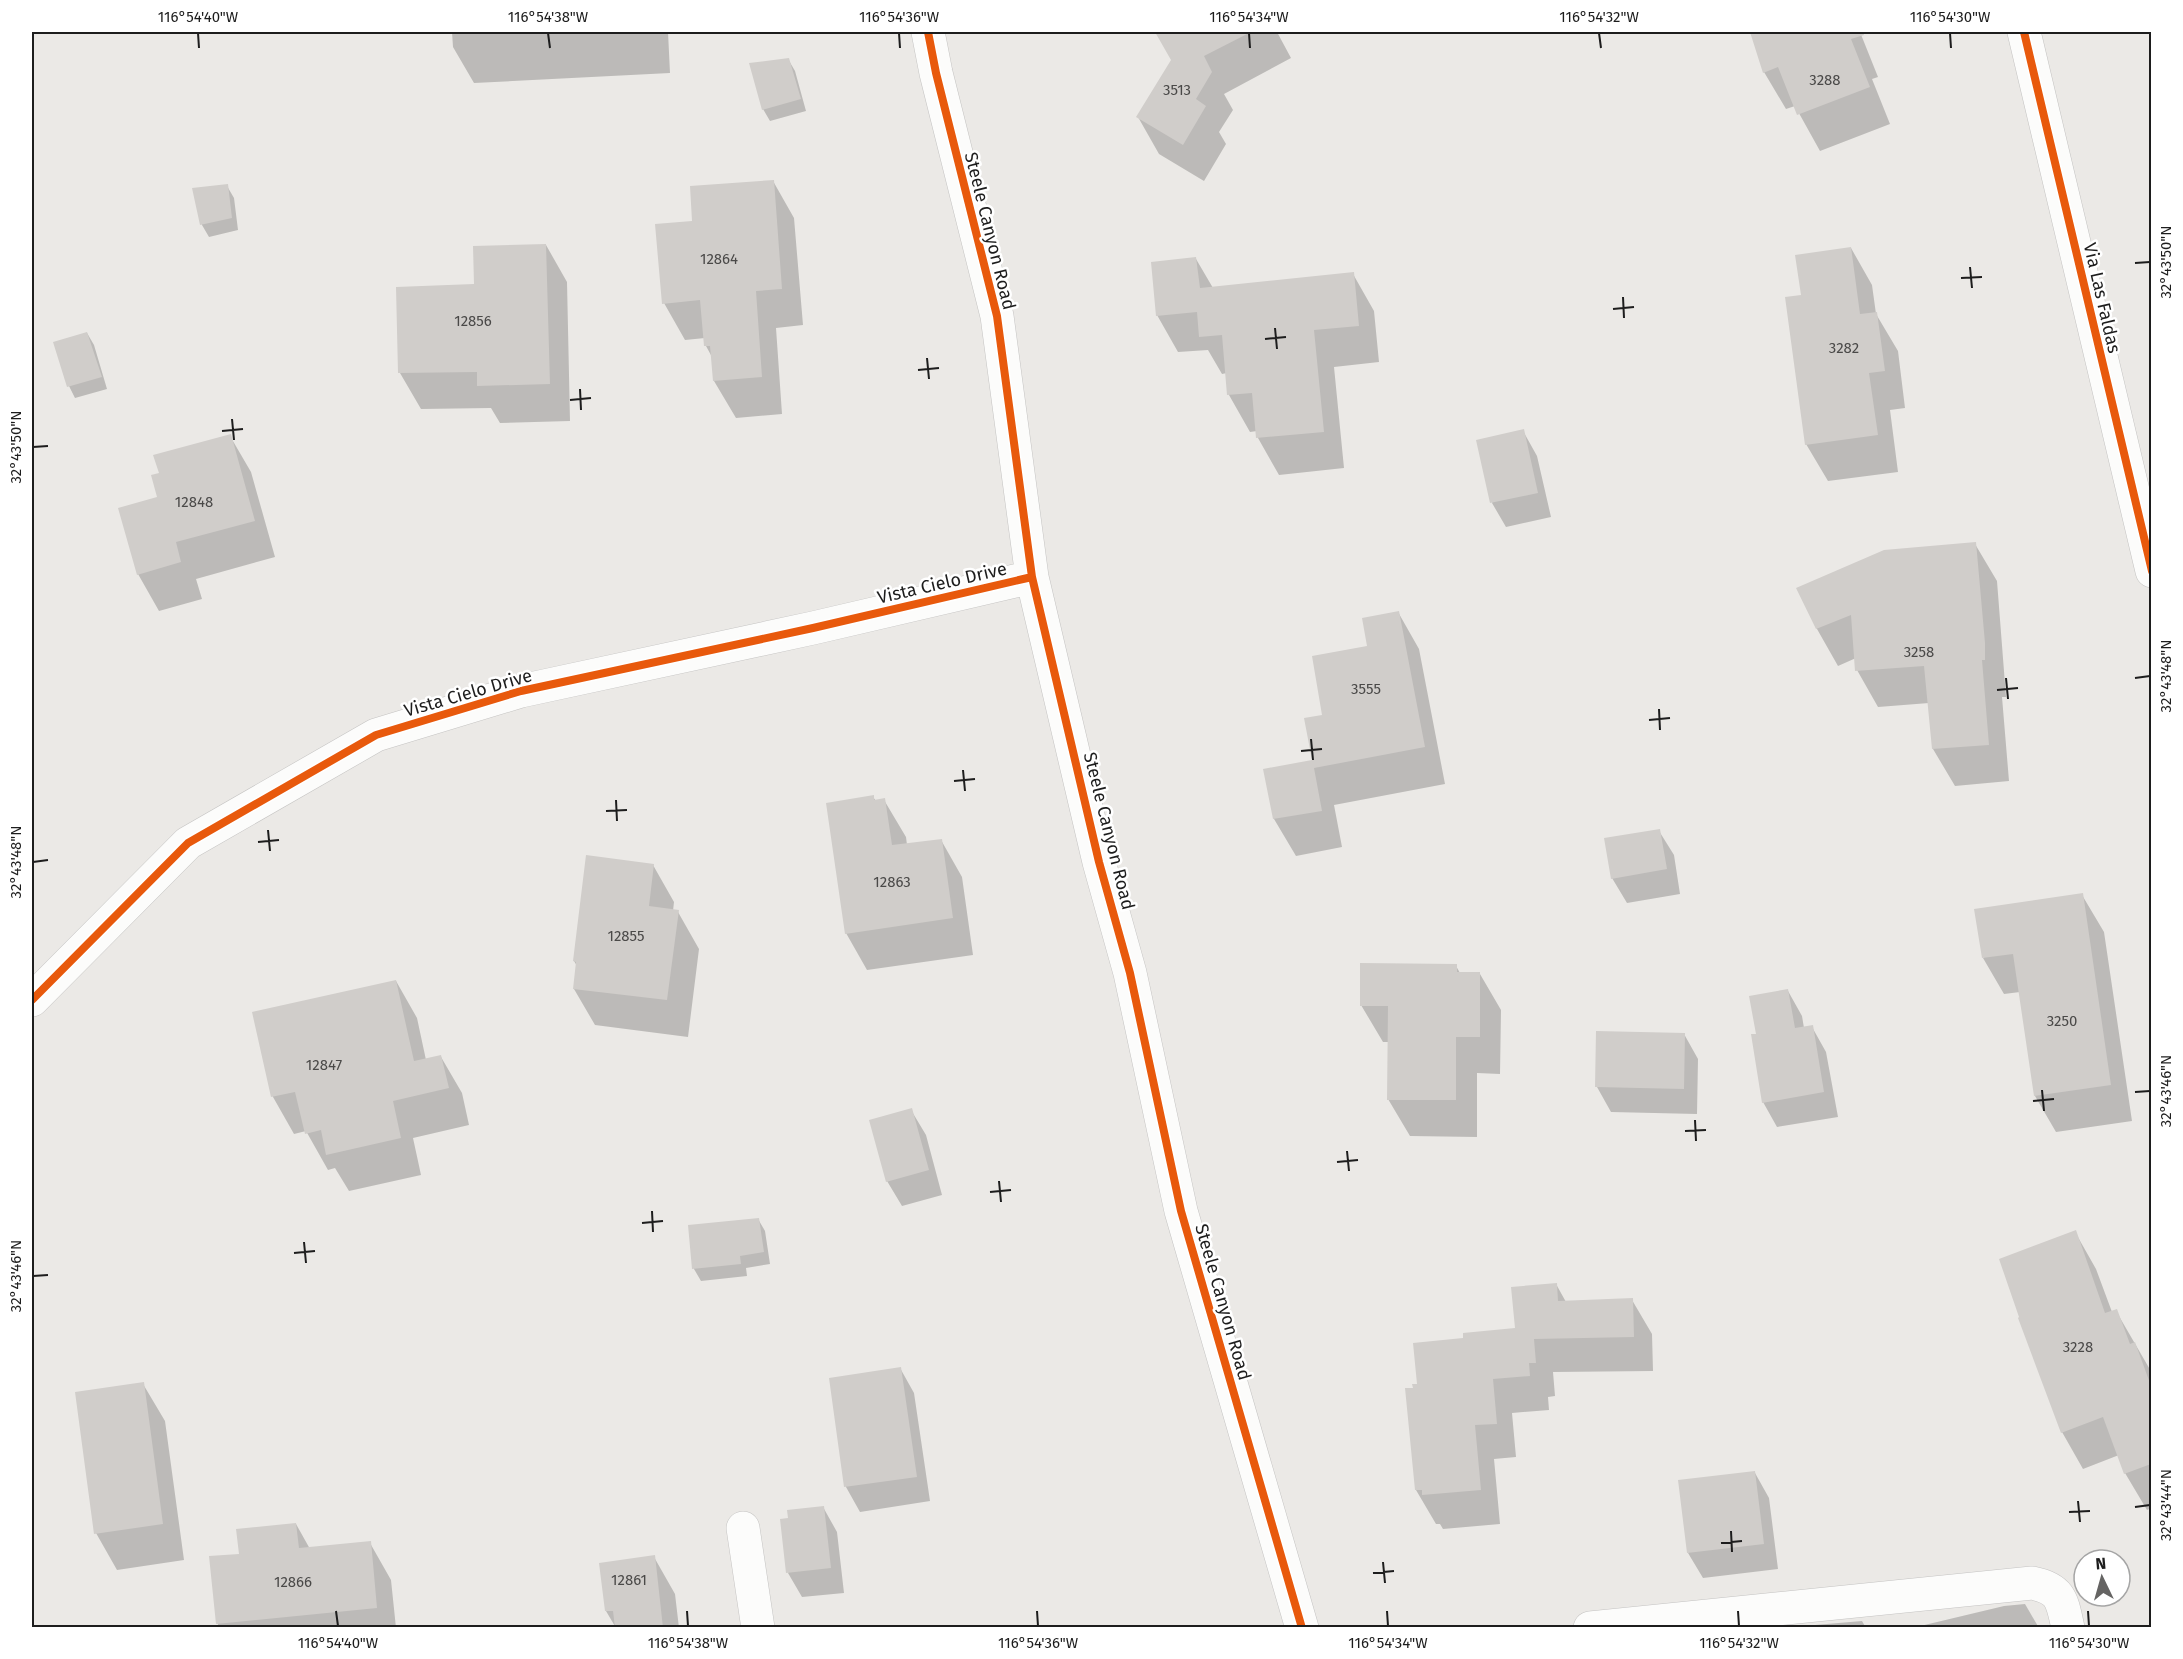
<svg xmlns="http://www.w3.org/2000/svg" width="2183" height="1659" font-family="'Fira Sans',sans-serif">
<style>
.shadow{fill:#0003}
.building{fill:#d0cdca}
.lines{fill:none;stroke-linecap:round;stroke-linejoin:round}
.minor-casing{stroke:#c4c3c2;stroke-width:34}
.minor{stroke:#fcfcfb;stroke-width:33}
.cycleway-casing{stroke:#fff;stroke-width:11}
.cycleway{stroke:#e8590c;stroke-width:8}
.ticks{fill:none;stroke:#1d1d1d;stroke-width:2}
.labels{text-anchor:middle;stroke-width:5;stroke-linejoin:round;paint-order:stroke}
.number-label{font-size:15px;fill:#4a4948}
.street-label{font-size:18px;fill:#1d1d1d;stroke:#fff}
.neatline{fill:none;stroke:#1d1d1d;stroke-width:2}
.ticks-label{font-size:15px;text-anchor:middle;fill:#1d1d1d}
</style>
<rect width="100%" height="100%" fill="#ebe9e6"/>
<path class="shadow" d="M 452,32 L 668,32 L 670,73 L 474,83 L 453,47 Z
M 1157,32 L 1277,32 L 1291,58 L 1224,94 L 1233,110 L 1219,132 L 1226,144 L 1204,181 L 1159,154 L 1138,117 L 1173,60 Z
M 1757,32 L 1860,32 L 1878,77 L 1872,79 L 1890,124 L 1820,151 L 1795,106 L 1786,109 L 1764,72 L 1753,33 Z
M 788,59 L 795,71 L 806,111 L 770,121 L 763,109 Z
M 773,181 L 794,218 L 803,325 L 776,328 L 782,414 L 736,418 L 714,381 L 712,357 L 706,346 L 705,338 L 685,340 L 664,303 Z
M 227,186 L 234,198 L 238,230 L 209,237 L 202,225 L 194,190 Z
M 546,245 L 567,282 L 570,421 L 500,423 L 491,408 L 421,409 L 400,373 L 476,286 Z
M 1851,248 L 1872,285 L 1876,314 L 1898,351 L 1905,408 L 1890,410 L 1898,472 L 1828,481 L 1806,444 L 1802,296 Z
M 1196,259 L 1213,288 L 1353,274 L 1374,311 L 1379,362 L 1334,367 L 1344,468 L 1279,475 L 1258,438 L 1257,431 L 1250,432 L 1229,395 L 1227,373 L 1222,374 L 1208,350 L 1178,352 L 1157,315 Z
M 87,333 L 94,345 L 107,389 L 75,398 L 69,386 Z
M 1523,431 L 1537,456 L 1551,517 L 1506,527 L 1492,503 Z
M 230,436 L 251,472 L 275,557 L 196,579 L 202,599 L 159,611 L 138,574 Z
M 1975,544 L 1997,581 L 2006,697 L 2002,697 L 2009,781 L 1955,786 L 1933,749 L 1929,703 L 1878,707 L 1857,670 L 1856,658 L 1838,666 L 1817,629 L 1798,589 Z
M 1398,612 L 1419,649 L 1445,784 L 1334,805 L 1342,847 L 1296,856 L 1274,819 L 1265,770 L 1314,761 L 1324,716 L 1369,648 Z
M 873,797 L 876,801 L 884,800 L 906,837 L 907,845 L 941,840 L 962,877 L 973,955 L 867,970 L 846,933 Z
M 1659,831 L 1674,855 L 1680,894 L 1627,903 L 1612,878 Z
M 653,865 L 674,902 L 673,911 L 678,912 L 699,949 L 688,1037 L 595,1025 L 574,989 L 577,966 L 574,961 Z
M 2082,895 L 2104,932 L 2132,1121 L 2056,1132 L 2035,1096 L 2020,992 L 2004,994 L 1983,958 Z
M 1456,966 L 1460,973 L 1480,974 L 1501,1010 L 1500,1074 L 1477,1073 L 1477,1137 L 1410,1136 L 1388,1099 L 1389,1042 L 1383,1042 L 1361,1005 Z
M 396,981 L 417,1018 L 426,1060 L 441,1057 L 462,1093 L 469,1125 L 413,1138 L 421,1175 L 349,1191 L 335,1168 L 328,1170 L 306,1131 L 294,1134 L 273,1097 L 254,1013 Z
M 1788,991 L 1802,1016 L 1804,1028 L 1812,1027 L 1826,1052 L 1838,1117 L 1777,1127 L 1763,1102 L 1757,1036 Z
M 1598,1032 L 1684,1034 L 1698,1059 L 1697,1114 L 1611,1112 L 1597,1087 Z
M 911,1110 L 926,1135 L 942,1195 L 902,1206 L 887,1181 Z
M 758,1219 L 765,1231 L 770,1264 L 746,1268 L 747,1276 L 701,1281 L 694,1269 L 689,1226 Z
M 2075,1232 L 2096,1269 L 2112,1312 L 2116,1311 L 2152,1373 L 2152,1508 L 2147,1510 L 2125,1473 L 2119,1455 L 2083,1469 L 2062,1432 Z
M 1556,1284 L 1566,1302 L 1632,1300 L 1652,1334 L 1653,1371 L 1553,1372 L 1555,1396 L 1548,1397 L 1549,1410 L 1512,1413 L 1516,1457 L 1494,1459 L 1500,1524 L 1443,1529 L 1440,1524 L 1436,1524 L 1416,1490 L 1414,1389 L 1465,1340 L 1516,1329 Z
M 900,1368 L 914,1393 L 930,1501 L 860,1512 L 846,1487 L 830,1379 Z
M 143,1384 L 165,1421 L 184,1560 L 117,1570 L 96,1533 Z
M 1755,1473 L 1769,1498 L 1778,1569 L 1703,1578 L 1688,1553 Z
M 823,1507 L 837,1532 L 844,1593 L 802,1597 L 788,1573 Z
M 296,1524 L 310,1549 L 370,1543 L 391,1580 L 396,1628 L 220,1628 L 217,1623 Z
M 654,1557 L 675,1594 L 679,1628 L 616,1628 L 606,1611 Z
M 2025,1604 L 2039,1628 L 1912,1628 L 2004,1606 Z
M 1862,1621 L 1866,1628 L 1806,1628 L 1815,1625 Z"/>
<path class="building" d="M 1155,32 L 1251,32 L 1204,56 L 1212,72 L 1196,99 L 1206,106 L 1183,145 L 1136,117 L 1171,60 Z
M 1750,32 L 1863,32 L 1864,35 L 1851,39 L 1870,87 L 1797,115 L 1778,67 L 1763,73 Z
M 789,58 L 801,99 L 762,110 L 749,63 Z
M 774,180 L 782,289 L 756,291 L 762,377 L 713,381 L 710,346 L 704,346 L 700,300 L 662,304 L 655,224 L 692,221 L 690,186 Z
M 228,184 L 232,218 L 200,225 L 192,188 Z
M 546,244 L 550,384 L 477,386 L 477,372 L 398,373 L 396,287 L 474,284 L 473,246 Z
M 1851,247 L 1860,314 L 1877,312 L 1885,371 L 1869,373 L 1878,435 L 1805,445 L 1785,297 L 1801,295 L 1795,255 Z
M 1196,257 L 1200,288 L 1354,272 L 1359,326 L 1314,330 L 1324,432 L 1256,438 L 1252,393 L 1227,395 L 1222,335 L 1199,337 L 1197,312 L 1156,316 L 1151,262 Z
M 87,332 L 102,377 L 67,387 L 53,342 Z
M 1524,429 L 1538,493 L 1490,503 L 1476,440 Z
M 231,434 L 255,521 L 176,542 L 181,562 L 137,575 L 118,508 L 157,497 L 151,475 L 159,473 L 153,455 Z
M 1976,542 L 1985,643 L 1985,660 L 1982,660 L 1989,745 L 1932,749 L 1924,666 L 1855,671 L 1851,615 L 1816,629 L 1796,588 L 1884,550 Z
M 1399,611 L 1425,747 L 1314,768 L 1322,811 L 1273,819 L 1263,769 L 1312,760 L 1304,718 L 1322,715 L 1312,656 L 1367,646 L 1362,618 Z
M 874,795 L 874,800 L 885,798 L 892,845 L 942,839 L 953,918 L 845,934 L 826,803 Z
M 1660,829 L 1667,869 L 1611,879 L 1604,838 Z
M 586,855 L 654,864 L 649,906 L 679,910 L 667,1000 L 573,989 L 576,962 L 573,961 Z
M 2083,893 L 2111,1085 L 2034,1096 L 2013,954 L 1982,958 L 1974,909 Z
M 1360,963 L 1457,964 L 1457,972 L 1480,972 L 1480,1037 L 1456,1037 L 1456,1100 L 1387,1100 L 1388,1006 L 1360,1006 Z
M 396,980 L 414,1061 L 441,1055 L 449,1088 L 393,1101 L 401,1138 L 326,1155 L 321,1130 L 305,1134 L 295,1092 L 271,1097 L 252,1012 Z
M 1788,989 L 1795,1028 L 1813,1025 L 1824,1092 L 1762,1103 L 1751,1034 L 1756,1034 L 1749,996 Z
M 1596,1031 L 1685,1033 L 1684,1089 L 1595,1087 Z
M 912,1108 L 929,1170 L 886,1182 L 869,1120 Z
M 759,1218 L 764,1252 L 740,1256 L 741,1264 L 692,1269 L 688,1225 Z
M 2076,1230 L 2105,1313 L 2117,1309 L 2130,1344 L 2135,1342 L 2151,1386 L 2151,1464 L 2124,1474 L 2103,1417 L 2061,1433 L 2018,1318 L 2019,1317 L 1999,1259 Z
M 1557,1283 L 1558,1301 L 1633,1298 L 1634,1337 L 1534,1339 L 1536,1363 L 1529,1363 L 1530,1376 L 1493,1379 L 1497,1424 L 1475,1425 L 1481,1490 L 1422,1495 L 1422,1490 L 1415,1490 L 1405,1388 L 1413,1388 L 1412,1384 L 1417,1384 L 1413,1343 L 1463,1338 L 1463,1333 L 1515,1328 L 1511,1287 Z
M 901,1367 L 917,1477 L 844,1487 L 829,1378 Z
M 144,1382 L 163,1524 L 94,1534 L 75,1392 Z
M 1755,1471 L 1764,1544 L 1687,1553 L 1678,1480 Z
M 824,1506 L 831,1568 L 786,1573 L 780,1519 L 788,1518 L 787,1510 Z
M 296,1523 L 299,1548 L 371,1541 L 377,1608 L 216,1624 L 209,1556 L 239,1554 L 236,1529 Z
M 655,1555 L 663,1628 L 615,1628 L 613,1611 L 605,1611 L 599,1563 Z"/>
<g class="lines">
<defs>
<path id="minor" d="M 928,32 L 936,73 L 997,316 L 1032,577 L 1099,862 L 1130,973 L 1181,1211 L 1302,1628
M 2024,32 L 2152,571
M 32,1000 L 188,843 L 376,735 L 521,691 L 813,628 L 1032,577
M 743,1528 L 758,1628
M 1590,1628 L 2032,1583 C 2062,1589 2062,1601 2068,1628"/>
</defs>
<use href="#minor" class="minor-casing"/>
<use href="#minor" class="minor"/>
<defs>
<path id="cycleway" d="M 928,32 L 936,73 L 997,316 L 1032,577 L 1099,862 L 1130,973 L 1181,1211 L 1302,1628
M 2024,32 L 2152,571
M 32,1000 L 188,843 L 376,735 L 521,691 L 813,628 L 1032,577"/>
</defs>
<use href="#cycleway" class="cycleway-casing"/>
<use href="#cycleway" class="cycleway"/>
</g>
<path class="ticks" d="M 198,33 L 199,48M 548,33 L 550,48M 899,33 L 900,48M 1249,33 L 1250,48M 1599,33 L 1601,48M 1950,33 L 1951,48M 2135,263 L 2150,262M 1970,267 L 1972,288M 1961,278 L 1982,277M 1623,297 L 1624,318M 1613,309 L 1634,307M 1275,328 L 1277,349M 1265,339 L 1286,337M 927,358 L 929,379M 918,370 L 939,368M 580,389 L 581,410M 570,400 L 591,398M 232,419 L 234,440M 222,431 L 243,429M 33,447 L 48,446M 2006,678 L 2008,699M 2135,678 L 2150,676M 1997,690 L 2018,688M 1659,709 L 1660,730M 1649,720 L 1670,718M 1311,739 L 1313,760M 1301,751 L 1322,749M 963,770 L 965,791M 954,781 L 975,779M 616,800 L 617,821M 606,811 L 627,810M 268,830 L 270,851M 258,842 L 279,840M 33,862 L 48,860M 2042,1090 L 2044,1111M 2135,1092 L 2150,1091M 2033,1101 L 2054,1099M 1695,1120 L 1696,1141M 1685,1131 L 1706,1130M 1347,1151 L 1349,1171M 1337,1162 L 1358,1160M 999,1181 L 1001,1202M 990,1192 L 1011,1190M 652,1211 L 653,1232M 642,1223 L 663,1221M 304,1242 L 306,1263M 294,1253 L 315,1251M 33,1276 L 48,1275M 2078,1501 L 2080,1522M 2135,1507 L 2150,1505M 2069,1512 L 2090,1511M 1731,1531 L 1732,1552M 1721,1543 L 1742,1541M 1383,1562 L 1385,1583M 1373,1573 L 1394,1571M 336,1611 L 338,1626M 687,1611 L 688,1626M 1037,1611 L 1038,1626M 1387,1611 L 1388,1626M 1738,1611 L 1739,1626M 2088,1611 L 2089,1626"/>
<g class="labels">
<g class="number-label">
<text x="1825" y="85">3288</text>
<text x="1177" y="95">3513</text>
<text x="719" y="264">12864</text>
<text x="473" y="326">12856</text>
<text x="1844" y="353">3282</text>
<text x="194" y="507">12848</text>
<text x="1919" y="657">3258</text>
<text x="1366" y="694">3555</text>
<text x="892" y="887">12863</text>
<text x="626" y="941">12855</text>
<text x="2062" y="1026">3250</text>
<text x="324" y="1070">12847</text>
<text x="2078" y="1352">3228</text>
<text x="629" y="1585">12861</text>
<text x="293" y="1587">12866</text>
</g>
<g class="street-label">
<text transform="translate(990 231) rotate(76)" y="6">Steele Canyon Road</text>
<text transform="translate(2102 298) rotate(77)" y="6">Via Las Faldas</text>
<text transform="translate(942 583) rotate(-13)" y="6">Vista Cielo Drive</text>
<text transform="translate(468 693) rotate(-16)" y="6">Vista Cielo Drive</text>
<text transform="translate(1109 831) rotate(76)" y="6">Steele Canyon Road</text>
<text transform="translate(1223 1302) rotate(74)" y="6">Steele Canyon Road</text>
</g>
</g>
<rect width="2183" height="1659" fill="none" stroke="#ffffff" stroke-width="66"/>
<g transform="translate(2102 1578) rotate(355)"><circle r="28" fill="#ffffff" stroke="#a5a5a5" stroke-width="1.5"/>
<path d="M0-4.5L10 22L0 15L-10 22Z" fill="#656463"/>
<text y="-9" font-size="16" font-weight="bold" text-anchor="middle" fill="#1d1d1d">N</text>
</g>
<rect x="33" y="33" width="2117" height="1593" class="neatline"/>
<g class="ticks-label">
<text x="198" y="22">116°54'40"W</text>
<text x="548" y="22">116°54'38"W</text>
<text x="899" y="22">116°54'36"W</text>
<text x="1249" y="22">116°54'34"W</text>
<text x="1599" y="22">116°54'32"W</text>
<text x="1950" y="22">116°54'30"W</text>
<text transform="translate(2166 262) rotate(-90)" y="5">32°43'50"N</text>
<text transform="translate(16 447) rotate(-90)" y="5">32°43'50"N</text>
<text transform="translate(2166 676) rotate(-90)" y="5">32°43'48"N</text>
<text transform="translate(16 862) rotate(-90)" y="5">32°43'48"N</text>
<text transform="translate(2166 1091) rotate(-90)" y="5">32°43'46"N</text>
<text transform="translate(16 1276) rotate(-90)" y="5">32°43'46"N</text>
<text transform="translate(2166 1505) rotate(-90)" y="5">32°43'44"N</text>
<text x="338" y="1648">116°54'40"W</text>
<text x="688" y="1648">116°54'38"W</text>
<text x="1038" y="1648">116°54'36"W</text>
<text x="1388" y="1648">116°54'34"W</text>
<text x="1739" y="1648">116°54'32"W</text>
<text x="2089" y="1648">116°54'30"W</text>
</g>
</svg>
